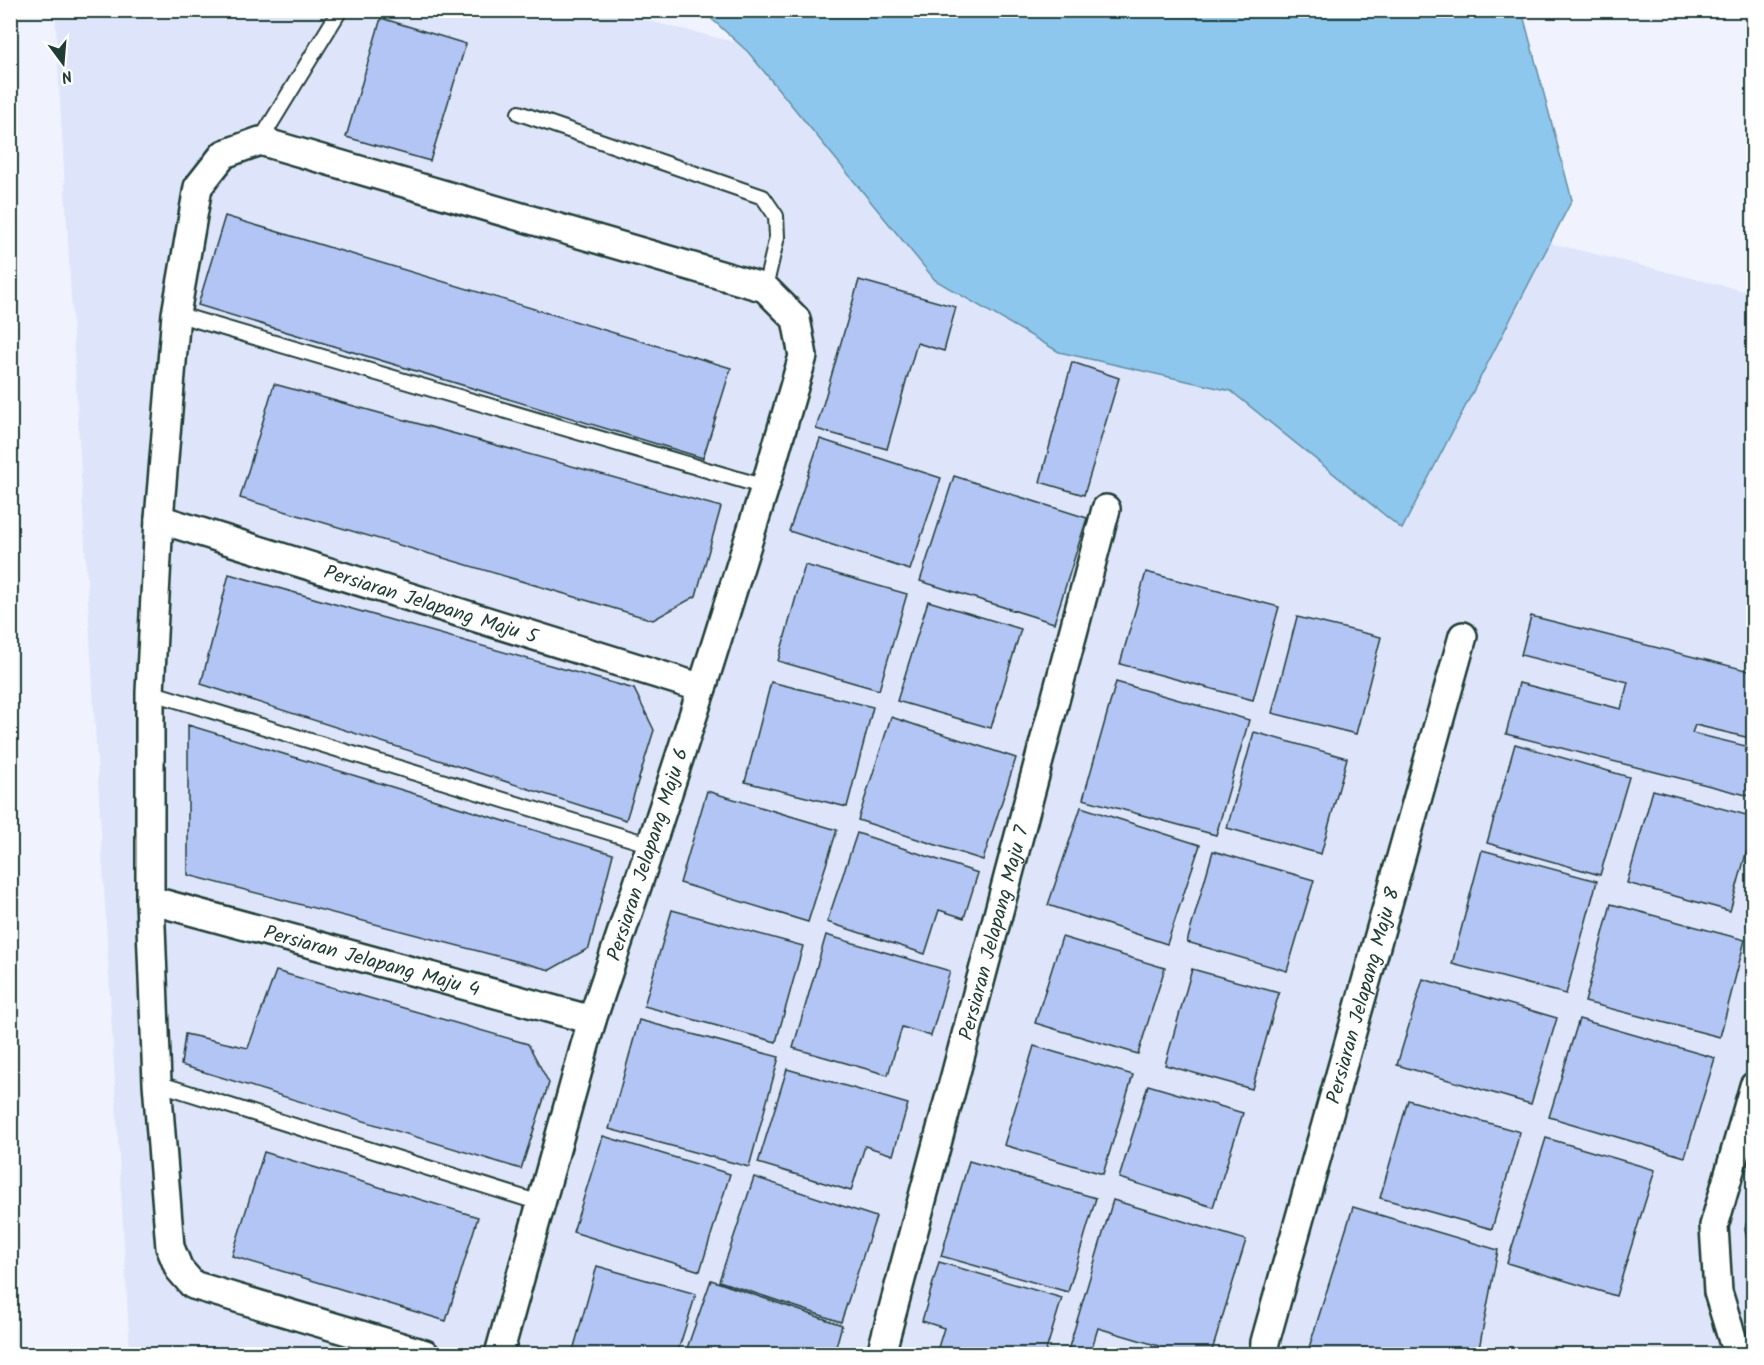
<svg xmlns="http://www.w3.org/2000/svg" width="1764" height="1365" font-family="Kalam,sans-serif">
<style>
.built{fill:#dee5fb}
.water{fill:#8ec7ed;stroke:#6290a3;stroke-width:1.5}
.building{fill:#b3c5f5;stroke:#1f3d34;stroke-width:1.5}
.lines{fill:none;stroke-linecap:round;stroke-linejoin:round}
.service-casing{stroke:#1f3d34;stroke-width:18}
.minor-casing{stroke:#1f3d34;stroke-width:32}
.service{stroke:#fff;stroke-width:14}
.minor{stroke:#fff;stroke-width:27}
.labels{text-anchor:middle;stroke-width:6;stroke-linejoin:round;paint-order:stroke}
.street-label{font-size:20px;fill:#1f3d34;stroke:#fff}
</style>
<rect width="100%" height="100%" fill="#f0f3fd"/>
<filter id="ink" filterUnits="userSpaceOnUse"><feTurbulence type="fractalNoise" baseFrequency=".0167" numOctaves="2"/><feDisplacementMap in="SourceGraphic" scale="12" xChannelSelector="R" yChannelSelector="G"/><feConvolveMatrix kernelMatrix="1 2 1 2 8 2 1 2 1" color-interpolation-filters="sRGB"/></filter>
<g filter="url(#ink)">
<path class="built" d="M 55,11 L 609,11 L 1753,293 L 1753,1354 L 130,1354 Z"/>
<path class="water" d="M 703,11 L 1522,11 L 1572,200 L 1402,529 L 1231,391 L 1059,352 L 935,280 L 748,52 Z"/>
<path class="building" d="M 381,18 L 466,44 L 430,161 L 346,137 Z
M 225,216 L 731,368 L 703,458 L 198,305 Z
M 859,280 L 956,307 L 944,351 L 917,343 L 887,449 L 816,429 Z
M 1072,362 L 1119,378 L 1084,495 L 1040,482 Z
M 274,384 L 721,507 L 696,596 L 653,620 L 240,498 Z
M 820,439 L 941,478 L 910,570 L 789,531 Z
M 954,476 L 1087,518 L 1054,623 L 920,581 Z
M 805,565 L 907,594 L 879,690 L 778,661 Z
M 1146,572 L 1279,607 L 1253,700 L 1120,664 Z
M 229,574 L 634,689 L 654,730 L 626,820 L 201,684 Z
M 928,601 L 1021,629 L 991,728 L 897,701 Z
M 1531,616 L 1754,672 L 1754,739 L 1695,725 L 1692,733 L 1754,748 L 1754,797 L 1506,734 L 1519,683 L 1621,709 L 1628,682 L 1521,655 Z
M 1297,617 L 1381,637 L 1356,734 L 1272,713 Z
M 771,682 L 873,707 L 847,807 L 745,782 Z
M 1116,682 L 1249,720 L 1216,835 L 1083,799 Z
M 891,717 L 1016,758 L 983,860 L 858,820 Z
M 188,725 L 613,854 L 589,948 L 550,970 L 188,875 Z
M 1254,732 L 1347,758 L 1321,854 L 1227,828 Z
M 1515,744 L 1629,777 L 1600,875 L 1487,843 Z
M 1653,790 L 1754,817 L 1754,825 L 1730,911 L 1627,883 Z
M 707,791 L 837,830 L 808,922 L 680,883 Z
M 1081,807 L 1200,845 L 1167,944 L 1048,905 Z
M 857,833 L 978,873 L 964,918 L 939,910 L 925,954 L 827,922 Z
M 1482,850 L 1597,881 L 1566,994 L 1452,964 Z
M 1213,851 L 1314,880 L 1287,971 L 1187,942 Z
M 1611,904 L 1745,940 L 1720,1037 L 1585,1002 Z
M 672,910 L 803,946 L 776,1042 L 644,1006 Z
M 826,935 L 950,971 L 931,1036 L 902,1027 L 888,1075 L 793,1048 Z
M 1062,937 L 1165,968 L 1138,1054 L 1035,1023 Z
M 1192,969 L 1279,993 L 1252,1089 L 1165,1065 Z
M 276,971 L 528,1044 L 549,1083 L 521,1169 L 181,1065 L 185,1034 L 248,1048 Z
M 1423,979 L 1557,1018 L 1531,1104 L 1397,1065 Z
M 1579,1019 L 1715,1058 L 1685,1157 L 1549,1117 Z
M 639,1020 L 779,1057 L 749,1167 L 609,1129 Z
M 1034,1046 L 1133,1075 L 1103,1174 L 1004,1145 Z
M 787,1069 L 908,1104 L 893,1155 L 865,1146 L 851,1191 L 758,1163 Z
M 1148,1085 L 1243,1113 L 1213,1207 L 1119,1178 Z
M 1408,1100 L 1520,1132 L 1492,1229 L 1380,1198 Z
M 603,1136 L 730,1174 L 700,1271 L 573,1232 Z
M 1546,1138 L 1655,1170 L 1616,1296 L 1507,1263 Z
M 264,1152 L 478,1217 L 446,1321 L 232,1256 Z
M 969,1161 L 1096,1198 L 1068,1292 L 941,1256 Z
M 754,1177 L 876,1217 L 841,1322 L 719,1281 Z
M 1754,1198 L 1754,1279 L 1745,1228 Z
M 1113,1200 L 1246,1240 L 1211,1354 L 1157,1354 L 1159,1346 L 1098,1328 L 1090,1354 L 1067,1354 Z
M 1353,1207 L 1498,1250 L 1478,1354 L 1307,1354 Z
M 939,1262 L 1062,1298 L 1045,1354 L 936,1354 L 944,1328 L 922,1321 Z
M 597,1266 L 696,1294 L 677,1354 L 572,1354 Z
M 711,1280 L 842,1325 L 834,1354 L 685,1354 Z"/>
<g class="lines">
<defs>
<path id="service" d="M 519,113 L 763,197 L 776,216 L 777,237 L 765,288
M 260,141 L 340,10
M 176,314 L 765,487
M 150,692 L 651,845
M 157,1083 L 540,1203"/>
<g id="minor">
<path id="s1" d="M 159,519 L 702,688"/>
<path id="s2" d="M 150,900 L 592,1020"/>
<path d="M 425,1354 L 193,1285 L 179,1269 L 170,1247 L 157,1083 L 150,900 L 150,692 L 159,519 L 176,314 L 198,187 L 224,154 L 260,141 L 765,288 L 796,319 L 803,356 L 765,487 L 702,688 L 651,845 L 592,1020 L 499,1354"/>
<path id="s3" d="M 881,1354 L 1106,509"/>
<path id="s4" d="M 1264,1354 L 1265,1342 L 1463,636"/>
<path d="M 1737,1354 L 1718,1292 L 1714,1226 L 1754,1086"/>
</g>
</defs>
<use href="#service" class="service-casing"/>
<use href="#minor" class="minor-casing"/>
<use href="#service" class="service"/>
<use href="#minor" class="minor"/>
</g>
</g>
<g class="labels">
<g class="street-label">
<text dy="7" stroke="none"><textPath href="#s1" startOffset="285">Persiaran Jelapang Maju 5</textPath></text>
<text transform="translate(647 854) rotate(-72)" y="7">Persiaran Jelapang Maju 6</text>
<text dy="7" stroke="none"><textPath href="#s3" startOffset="436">Persiaran Jelapang Maju 7</textPath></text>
<text dy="7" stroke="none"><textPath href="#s2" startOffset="230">Persiaran Jelapang Maju 4</textPath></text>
<text dy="7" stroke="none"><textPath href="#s4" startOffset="372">Persiaran Jelapang Maju 8</textPath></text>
</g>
</g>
<rect width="1764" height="1365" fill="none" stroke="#fff" stroke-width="36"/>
<rect x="18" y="18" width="1728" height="1329" fill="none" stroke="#1f3d34" stroke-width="2" filter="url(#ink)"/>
<g transform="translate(63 63) rotate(164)" stroke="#ffffff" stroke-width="4.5" paint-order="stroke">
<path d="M0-4.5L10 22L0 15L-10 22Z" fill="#1f3d34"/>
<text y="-9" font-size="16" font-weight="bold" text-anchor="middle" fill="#1f3d34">N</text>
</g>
</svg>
